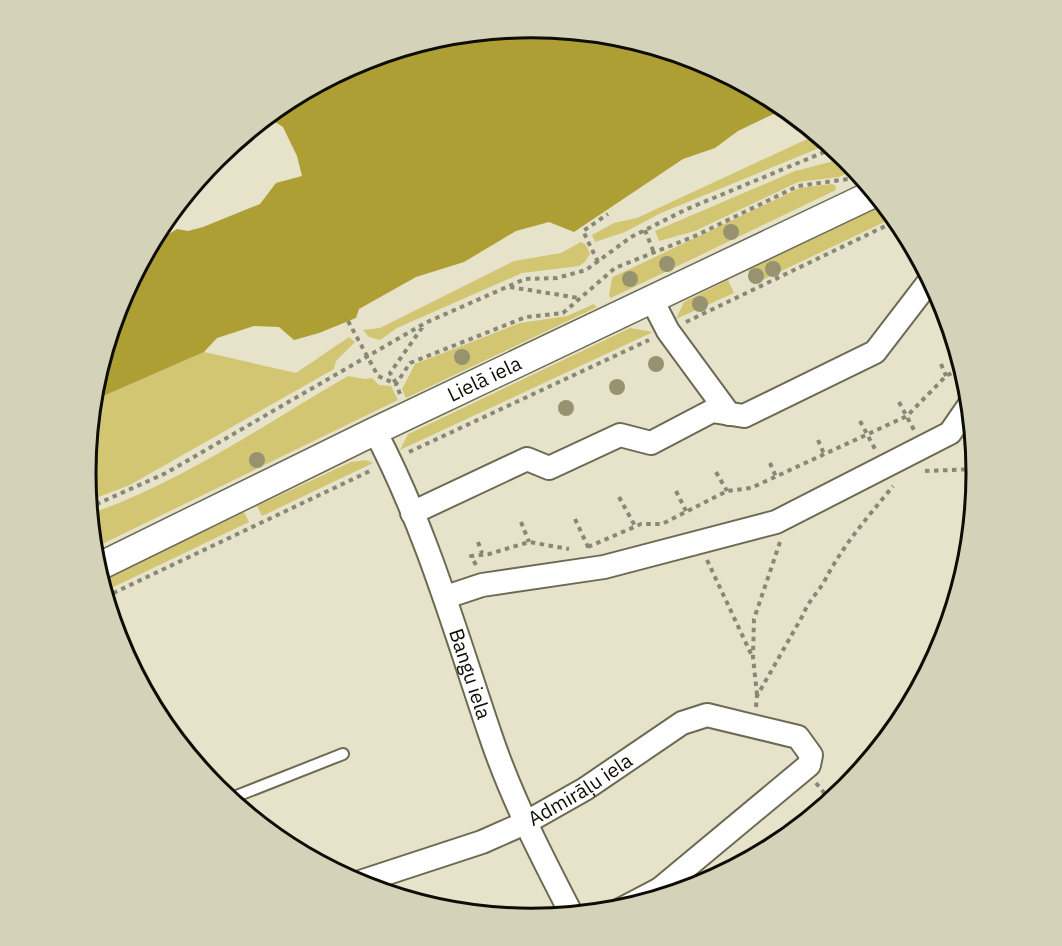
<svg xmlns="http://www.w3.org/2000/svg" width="1062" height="946" font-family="'IBM Plex Sans',sans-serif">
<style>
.green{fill:#d2c673}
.water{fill:#ae9f34}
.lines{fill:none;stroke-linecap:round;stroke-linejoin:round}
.service-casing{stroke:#6d6a54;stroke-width:14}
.minor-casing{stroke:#6d6a54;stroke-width:26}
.tertiary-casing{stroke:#6d6a54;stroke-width:30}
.path{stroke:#898776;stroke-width:4;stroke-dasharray:4.5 4.5;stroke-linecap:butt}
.service{stroke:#fff;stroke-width:10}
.minor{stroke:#fff;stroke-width:22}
.tertiary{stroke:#fff;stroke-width:27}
.tree{fill:#97926f}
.labels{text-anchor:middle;stroke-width:5;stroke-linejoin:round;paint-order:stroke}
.street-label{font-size:20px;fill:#0e0d05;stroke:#e6e3ca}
.rim{fill:none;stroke:#0e0d05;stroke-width:3}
</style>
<rect width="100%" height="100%" fill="#e6e3ca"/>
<path class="green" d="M 818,134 L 829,144 L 661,213 L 625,232 L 595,242 L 592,235 L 614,223 L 637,218 Z
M 846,158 L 856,169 L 839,177 L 798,182 L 695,231 L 659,241 L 655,231 L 795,171 Z
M 831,184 L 835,185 L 836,190 L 611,298 L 609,296 L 612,278 L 615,276 L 800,188 Z
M 885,204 L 895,217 L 754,284 L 748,270 Z
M 581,242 L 586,245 L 590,254 L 585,262 L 579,266 L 522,273 L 397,328 L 380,340 L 369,337 L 363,330 L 380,328 L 514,261 L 561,253 Z
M 728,280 L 734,293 L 676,319 L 684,302 Z
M 594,304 L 597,307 L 406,398 L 402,389 L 415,364 L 520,323 L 567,316 Z
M 630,328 L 653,332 L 400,450 L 408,434 L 417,430 Z
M 349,337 L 355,342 L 336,361 L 334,369 L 130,485 L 88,501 L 85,473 L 92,401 L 204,352 L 296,373 Z
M 348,376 L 365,379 L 372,378 L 379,385 L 391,386 L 398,400 L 92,549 L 89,514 C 177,485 267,423 348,376 Z
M 366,460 L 373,463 L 262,516 L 257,506 L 351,462 Z
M 244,512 L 249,522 L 103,592 L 100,581 Z"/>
<path class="water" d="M 531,27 L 618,36 L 702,61 L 786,108 L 738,131 L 715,148 L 683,159 L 574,232 L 549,222 L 516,231 L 464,262 L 416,277 L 359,309 L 356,318 L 319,333 L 294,340 L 279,327 L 254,326 L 217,338 L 204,352 L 92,401 L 94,386 L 119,302 L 148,247 L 177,229 L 188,231 L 203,227 L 260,204 L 276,183 L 302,176 L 297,156 L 283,127 L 266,116 C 313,78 384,47 444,36 C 472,30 503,30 531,27 Z"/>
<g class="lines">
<defs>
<path id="service" d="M 229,799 L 343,754"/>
<g id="minor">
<path d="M 652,300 L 668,331 L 729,414"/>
<path id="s1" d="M 375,431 C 426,528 456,634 491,737 C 512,799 542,857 572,915"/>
<path d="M 412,513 L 527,459 L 549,468 L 620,435 L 651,443 L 712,411 L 744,416 L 875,352 L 931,279"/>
<path d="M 446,597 L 482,585 L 604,567 L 776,522 L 950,433 L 970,404"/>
<path id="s2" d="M 357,883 L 482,842 L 525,823 L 585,789 L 682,723 L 707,715 L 798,737 L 811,755 L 809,765 L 660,889"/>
<path d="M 618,911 L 660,889 L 666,896"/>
</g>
<g id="tertiary">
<path id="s3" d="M 96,568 L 375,431 L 875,193"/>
</g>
</defs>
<use href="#service" class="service-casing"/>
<use href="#minor" class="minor-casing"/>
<use href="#tertiary" class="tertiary-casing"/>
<path class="path" d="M 645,230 L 654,253
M 598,262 L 583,231 L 608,214
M 510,287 L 579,298
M 348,321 L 378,376 L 396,384
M 686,322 L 898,220
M 941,364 L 946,376
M 396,383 L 390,373 L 424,325
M 400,394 L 396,384 L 410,363 L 526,317 L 563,313 L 615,268 L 695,236 L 798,186 L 848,179
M 899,402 L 914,430
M 860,421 L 875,449
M 818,440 L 824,454
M 409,452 L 649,340
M 770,463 L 776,477
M 925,471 L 977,469
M 716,472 L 727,491
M 676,491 L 686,511
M 619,497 L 635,526
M 88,508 L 166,473 L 425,323 L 525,279 L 557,278 L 586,270 L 631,237 L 687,209 L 834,148
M 575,519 L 589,549
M 521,522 L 529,542
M 478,542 L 482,553
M 588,547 L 641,524 L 662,524 L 727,491 L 751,488 L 907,416 L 946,376 L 963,367
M 707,560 L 752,656
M 476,565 L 471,556 L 489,554 L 529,542 L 569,549
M 105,597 L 372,470
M 757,695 L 753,657 L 754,619 L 780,542
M 756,707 L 757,696 L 803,615 C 808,601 818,593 825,580 C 843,545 868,517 893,486
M 816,783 L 831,801"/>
<use href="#service" class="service"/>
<use href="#minor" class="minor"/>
<use href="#tertiary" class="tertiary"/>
</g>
<g class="tree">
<circle cx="731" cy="232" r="8"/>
<circle cx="667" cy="264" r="8"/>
<circle cx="773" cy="269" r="8"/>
<circle cx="756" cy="276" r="8"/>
<circle cx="630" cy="279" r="8"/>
<circle cx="700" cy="304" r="8"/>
<circle cx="462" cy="357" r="8"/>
<circle cx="656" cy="364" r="8"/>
<circle cx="617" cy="387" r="8"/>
<circle cx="566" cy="408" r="8"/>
<circle cx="257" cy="460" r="8"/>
</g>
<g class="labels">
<g class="street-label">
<text dy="7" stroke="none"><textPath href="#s3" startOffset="432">Lielā iela</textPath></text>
<text dy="7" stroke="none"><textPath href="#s1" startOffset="261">Bangu iela</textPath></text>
<text dy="7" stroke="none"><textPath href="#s2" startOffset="243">Admirāļu iela</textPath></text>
</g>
</g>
<path d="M0 0H1062V946H0ZM96 473a435 435 0 1 1 870 0a435 435 0 1 1-870 0Z" fill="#d5d2ba" fill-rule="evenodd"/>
<path class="rim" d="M96 473a435 435 0 1 1 870 0a435 435 0 1 1-870 0Z"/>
</svg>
